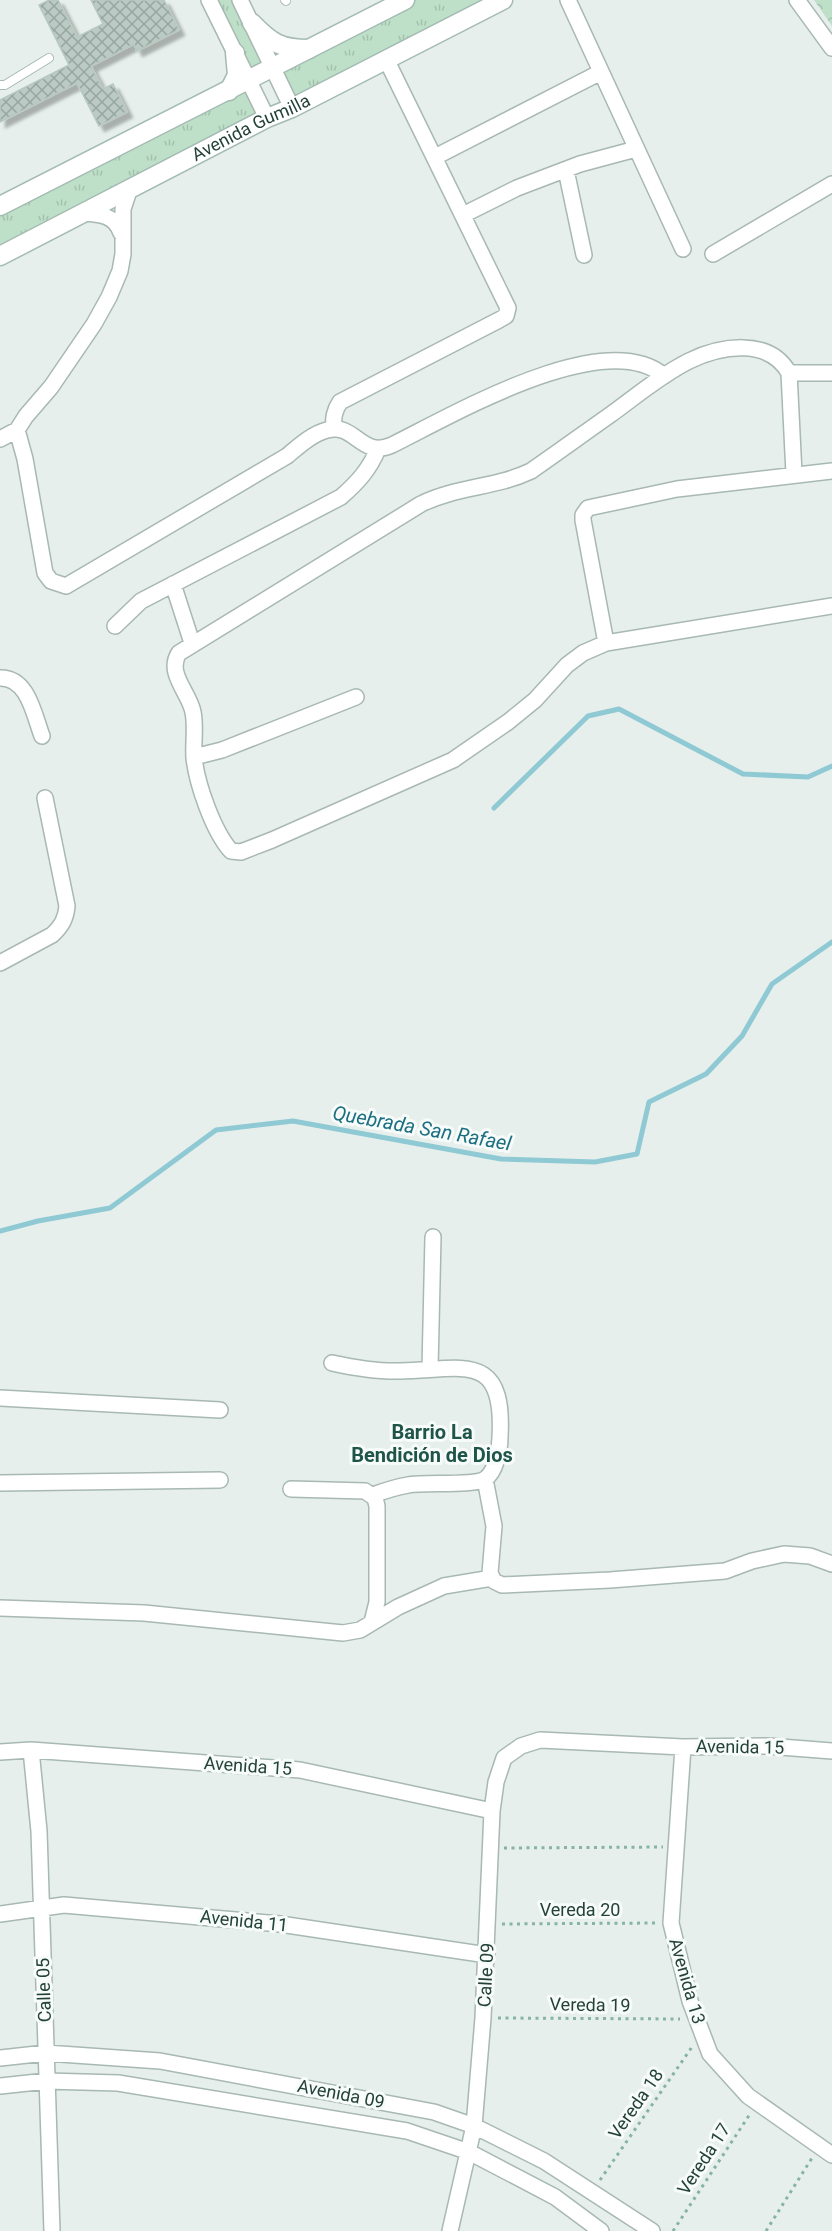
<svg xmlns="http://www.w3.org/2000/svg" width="832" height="2231" font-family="Roboto,sans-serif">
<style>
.grass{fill:url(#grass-tufts)}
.park{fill:url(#park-crowns)}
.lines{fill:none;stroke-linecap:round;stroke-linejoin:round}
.stream{stroke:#8ec9d4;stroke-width:5}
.building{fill:url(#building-cross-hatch);stroke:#b8c9c2;stroke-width:1.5;filter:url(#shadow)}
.service-casing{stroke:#a8b8b2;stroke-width:10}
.minor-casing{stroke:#a8b8b2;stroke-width:18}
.secondary-casing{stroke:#a4bbb3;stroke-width:21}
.path{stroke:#86b3a5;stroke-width:3;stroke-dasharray:3 4.5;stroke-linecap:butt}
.service{stroke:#fff;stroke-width:8}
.minor{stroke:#fff;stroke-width:15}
.secondary{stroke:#fff;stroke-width:18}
.labels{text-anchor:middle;stroke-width:6;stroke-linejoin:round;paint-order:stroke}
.street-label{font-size:18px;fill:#24423a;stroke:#f7fbf9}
.water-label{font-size:20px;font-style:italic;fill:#1c6f80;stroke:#f7fbf9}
.neighbourhood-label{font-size:20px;font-weight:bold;fill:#1f5548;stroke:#f7fbf9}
</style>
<defs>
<pattern id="grass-tufts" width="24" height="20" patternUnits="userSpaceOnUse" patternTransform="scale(1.5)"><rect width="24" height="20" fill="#bfe0c8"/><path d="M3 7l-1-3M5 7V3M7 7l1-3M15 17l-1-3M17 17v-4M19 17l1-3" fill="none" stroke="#a4c1ad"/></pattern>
<pattern id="park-crowns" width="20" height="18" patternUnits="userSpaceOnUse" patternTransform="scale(1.5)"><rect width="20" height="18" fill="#bfe0c8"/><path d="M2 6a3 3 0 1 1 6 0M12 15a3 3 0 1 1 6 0" fill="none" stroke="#a4c1ad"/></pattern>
<pattern id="building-cross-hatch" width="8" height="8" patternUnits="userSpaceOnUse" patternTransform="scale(1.5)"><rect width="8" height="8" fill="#bbcac4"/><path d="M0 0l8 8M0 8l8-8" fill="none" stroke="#98a6a0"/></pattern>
<filter id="shadow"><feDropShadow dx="5.5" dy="5.5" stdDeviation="1.5" flood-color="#0004"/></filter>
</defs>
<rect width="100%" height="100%" fill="#e6efeb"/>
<path class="grass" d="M 209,0 L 240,0 L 274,67 L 249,81 Z
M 407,0 L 491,0 L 293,102 L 277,68 Z
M 248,83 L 264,117 L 0,253 L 0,208 Z"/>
<path class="park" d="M 814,0 L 832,0 L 832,26 Z"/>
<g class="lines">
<path class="stream" d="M 494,808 L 588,716 L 619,709 L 743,774 L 808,777 L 832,766
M 0,1231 L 38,1221 L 110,1208 L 216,1130 L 293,1121 L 501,1159 L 595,1162 L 637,1154 L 649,1102 L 706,1074 L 742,1036 L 772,984 L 832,942"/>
</g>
<path class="building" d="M 49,0 L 58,0 L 77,37 L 103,24 L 91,0 L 164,0 L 179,30 L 137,51 L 134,44 L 91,66 L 103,89 L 113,84 L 127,112 L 99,126 L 77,83 L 0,122 L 0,100 L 69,65 L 39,5 Z"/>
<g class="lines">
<defs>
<path id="service" d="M 285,0 L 286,1
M 0,85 L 5,85 L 49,58"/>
<path id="minor" d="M 209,0 L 267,118
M 240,0 L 292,108
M 568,0 L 683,249
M 797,0 L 832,48
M 435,157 L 601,72
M 566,170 L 584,255
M 83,213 C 100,214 115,215 121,233
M 463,215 L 517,188 L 580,164 L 636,149
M 713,254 L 832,184
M 789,373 L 832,373
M 334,429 C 333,418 334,411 340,402 L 499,320 L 506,316 L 508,308 L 386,59
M 17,430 L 25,459 L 45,573 L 51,581 L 66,586 L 287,456 C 299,446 312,434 327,430 C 355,422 361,459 392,445 C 451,416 605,325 664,376
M 0,439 L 17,430 L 26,416 L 51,387 L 94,324 L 109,297 L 120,271 L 123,254 L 123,209 L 130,188
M 794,474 L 789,373 C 769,337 720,346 689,361 C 661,375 635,397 610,415 C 583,434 557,453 531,471 C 495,488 458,486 421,504 L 179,653 C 166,673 189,692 193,712 C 196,727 193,742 194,758 C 197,784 213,831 231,851 L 241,852 L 272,840 L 453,760 L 508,722 L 535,700 L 567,665 L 583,653 L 606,643 L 832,606
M 173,584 L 192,643
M 115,626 L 141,601 L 341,497 C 358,482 369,470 378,449
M 606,643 L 583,520 L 583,515 L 588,508 L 677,489 L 832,471
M 0,678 C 28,677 34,715 42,736
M 194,757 L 222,750 L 356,697
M 0,963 L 52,935 C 62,926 66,918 67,906 L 45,798
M 332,1363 C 355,1368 377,1372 401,1371 C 462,1370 505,1350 500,1437 C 500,1449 496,1472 485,1479 C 474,1486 425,1482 408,1485 C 396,1487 384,1491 373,1495
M 430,1369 L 433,1237
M 0,1398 L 220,1410
M 485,1479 L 494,1526 L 490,1573 L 494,1581 L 502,1585 L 610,1580 L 725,1571 L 752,1561 L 784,1554 L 810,1556 L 832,1564
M 0,1483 L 220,1480
M 291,1489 L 365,1491 L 375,1498 L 377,1506 L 377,1602 L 372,1622
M 0,1608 L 144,1613 L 343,1633 L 360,1630 L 398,1607 L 444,1586 L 492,1578
M 683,1747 L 671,1923 L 690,2001 L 710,2054 L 748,2096 L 832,2155
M 31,1750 L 39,1831 L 52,2231
M 0,1752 L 31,1750 L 300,1770 L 492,1811
M 0,1914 L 64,1905 L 280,1924 L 487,1955
M 0,2058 L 46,2053 L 160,2061 L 434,2112 L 474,2126 L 544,2161 L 652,2231
M 0,2086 L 47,2081 L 118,2083 L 407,2131 L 469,2152 L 555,2197 L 601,2231
M 450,2231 L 474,2126 L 483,2018 L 492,1811 L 496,1782 L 504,1758 L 521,1746 L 540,1740 L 683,1747 L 768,1746 L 832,1751"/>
<g id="secondary">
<path d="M 252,23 C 271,43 281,49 309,49"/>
<path d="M 229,91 L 237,75 L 235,53"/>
<path d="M 0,206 L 405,0"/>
<path id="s1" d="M 0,256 L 267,118 L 292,108 L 503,0"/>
</g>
</defs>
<use href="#service" class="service-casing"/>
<use href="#minor" class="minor-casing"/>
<use href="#secondary" class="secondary-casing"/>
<path class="path" d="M 504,1848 L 663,1847
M 502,1924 L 657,1923
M 498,2018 L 680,2019
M 600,2180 L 692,2047
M 673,2231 L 750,2114
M 766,2231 L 812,2158"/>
<use href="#service" class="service"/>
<use href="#minor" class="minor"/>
<use href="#secondary" class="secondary"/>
</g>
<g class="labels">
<g class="street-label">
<text dy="6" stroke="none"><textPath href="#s1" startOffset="282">Avenida Gumilla</textPath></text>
<text transform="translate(740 1747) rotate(1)" y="6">Avenida 15</text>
<text transform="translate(248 1766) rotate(4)" y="6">Avenida 15</text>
<text x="580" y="1916">Vereda 20</text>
<text transform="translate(244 1921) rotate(6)" y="6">Avenida 11</text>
<text transform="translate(486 1975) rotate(-87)" y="6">Calle 09</text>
<text transform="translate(687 1981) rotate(74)" y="6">Avenida 13</text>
<text transform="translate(44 1990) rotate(-92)" y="6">Calle 05</text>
<text transform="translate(590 2005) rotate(1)" y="6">Vereda 19</text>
<text transform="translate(341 2094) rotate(11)" y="6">Avenida 09</text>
<text transform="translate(636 2104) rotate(-55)" y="6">Vereda 18</text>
<text transform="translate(704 2159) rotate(-57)" y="6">Vereda 17</text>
</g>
<g class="water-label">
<text transform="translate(422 1128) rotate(10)" y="7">Quebrada San Rafael</text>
</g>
<g class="neighbourhood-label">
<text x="432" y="1439">Barrio La<tspan x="432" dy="23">Bendición de Dios</tspan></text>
</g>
</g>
</svg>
